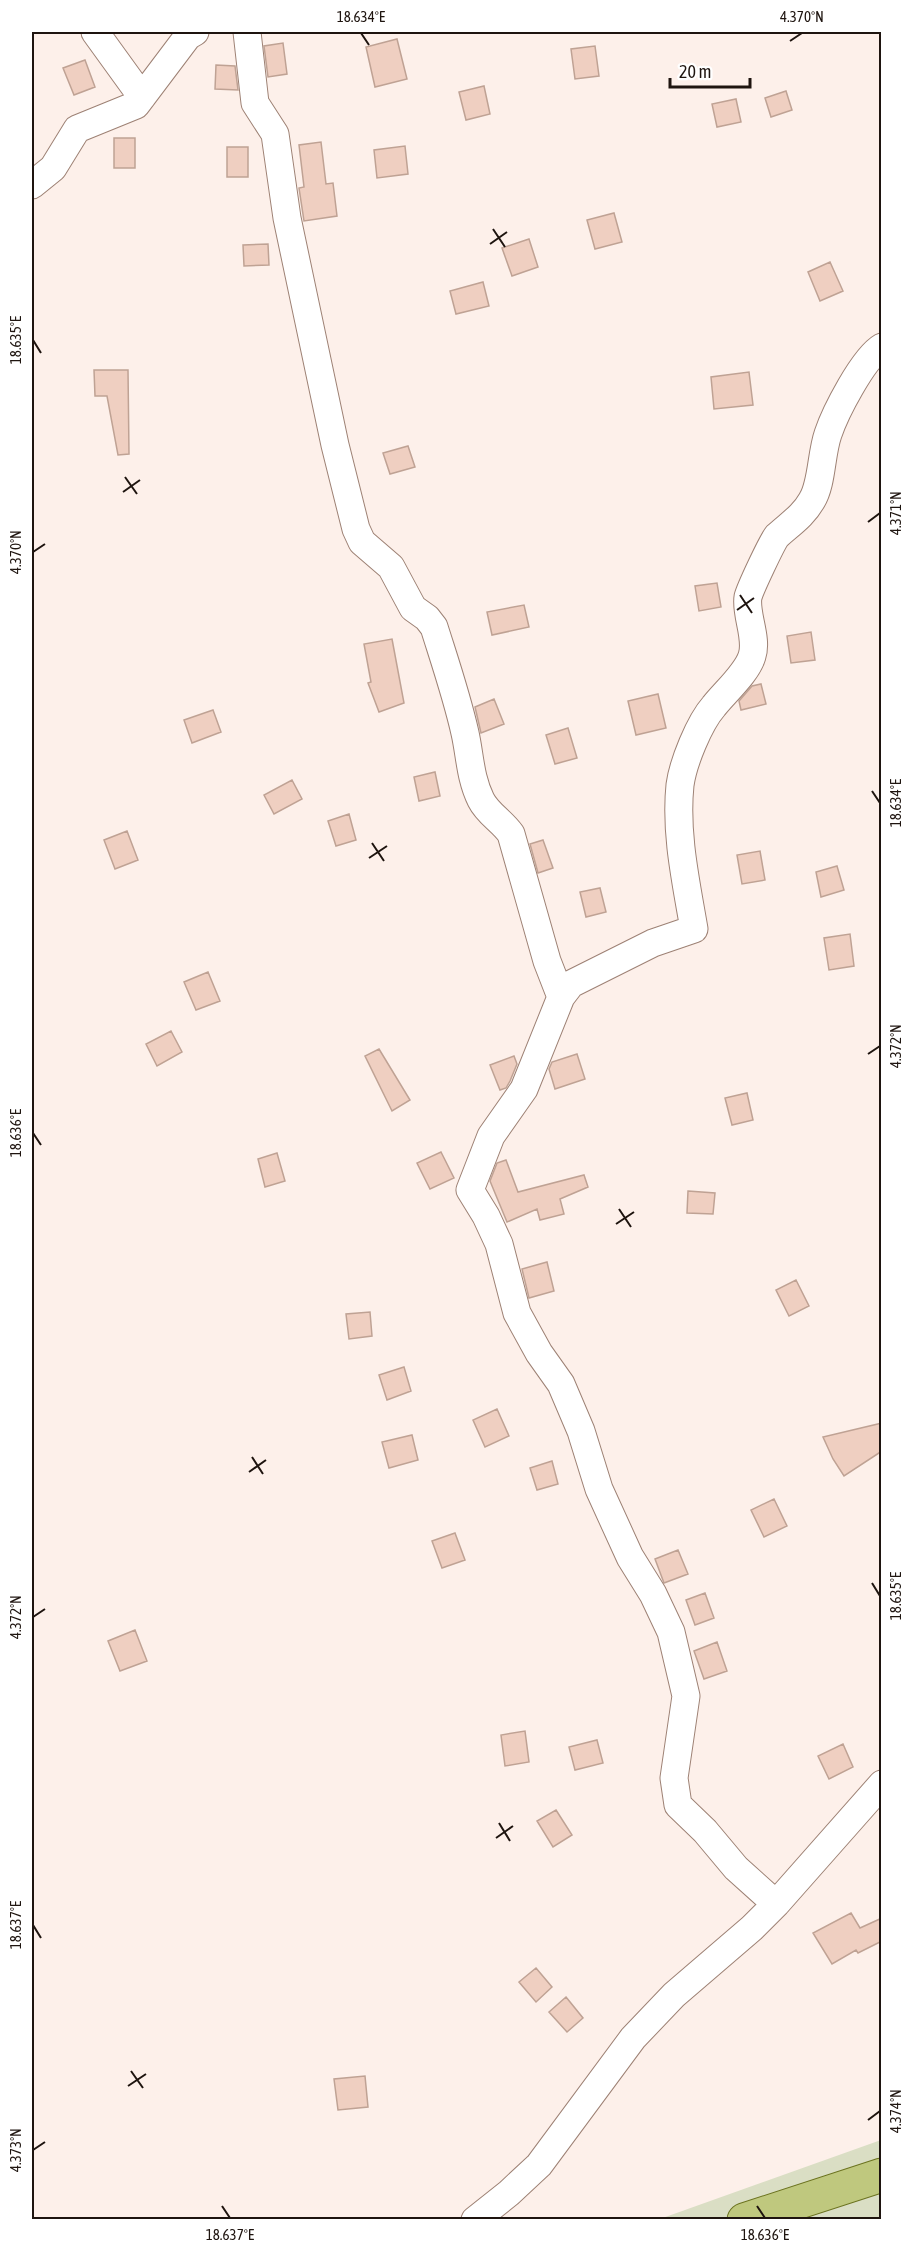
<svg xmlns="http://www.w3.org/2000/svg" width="913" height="2251" font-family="'Asap Condensed',sans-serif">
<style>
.green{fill:#dadec4}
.building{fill:#efcfc1;stroke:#bfa294;stroke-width:1.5}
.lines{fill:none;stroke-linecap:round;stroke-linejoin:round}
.minor-casing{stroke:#9d8174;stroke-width:29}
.major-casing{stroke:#6b721f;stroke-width:35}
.minor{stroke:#fff;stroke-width:27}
.major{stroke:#bfc87e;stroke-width:33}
.ticks{fill:none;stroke:#1e140f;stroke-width:2}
.neatline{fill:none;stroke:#1e140f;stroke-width:2}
.ticks-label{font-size:15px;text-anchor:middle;fill:#1e140f}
</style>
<rect width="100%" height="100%" fill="#fdf0ea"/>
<path class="green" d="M 881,2140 L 881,2219 L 657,2220 Z"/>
<path class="building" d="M 397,39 L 407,79 L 375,87 L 366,47 Z
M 283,43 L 287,74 L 268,77 L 264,46 Z
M 595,46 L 599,76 L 575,79 L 571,49 Z
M 85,60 L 95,87 L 74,95 L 63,68 Z
M 216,65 L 235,66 L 238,90 L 215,89 Z
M 484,86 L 490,114 L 466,120 L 459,92 Z
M 786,91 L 792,110 L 771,117 L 765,98 Z
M 736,99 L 741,122 L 717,127 L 712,104 Z
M 114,138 L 135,138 L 135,168 L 114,168 Z
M 321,142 L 326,184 L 333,183 L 337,216 L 304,221 L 299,188 L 304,187 L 299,145 Z
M 405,146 L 408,174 L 377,178 L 374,150 Z
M 227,147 L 248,147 L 248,177 L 227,177 Z
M 614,213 L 622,242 L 595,249 L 587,220 Z
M 529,239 L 538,267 L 512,276 L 502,248 Z
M 268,244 L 269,265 L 244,266 L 243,245 Z
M 830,262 L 843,291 L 820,301 L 808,272 Z
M 483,282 L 489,306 L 456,314 L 450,291 Z
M 94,370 L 128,370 L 129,454 L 118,455 L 107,396 L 95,396 Z
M 749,372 L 753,405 L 714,409 L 711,377 Z
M 408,446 L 415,467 L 390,474 L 383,453 Z
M 717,583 L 721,607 L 699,611 L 695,586 Z
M 524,605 L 529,627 L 492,635 L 487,612 Z
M 811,632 L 815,660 L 791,663 L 787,636 Z
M 392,639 L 404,703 L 379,712 L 368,683 L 371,682 L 364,644 Z
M 761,684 L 766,704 L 741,710 L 739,701 L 752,686 Z
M 658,694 L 666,728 L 636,735 L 628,701 Z
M 494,699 L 504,724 L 481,733 L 475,707 Z
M 213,710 L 221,732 L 192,743 L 184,720 Z
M 568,728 L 577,758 L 555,764 L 546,735 Z
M 435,772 L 440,796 L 419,801 L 414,777 Z
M 292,780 L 302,799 L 274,814 L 264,795 Z
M 349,814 L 356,840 L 336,846 L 328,821 Z
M 127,831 L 138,860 L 115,869 L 104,840 Z
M 543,840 L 553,868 L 538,873 L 530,844 Z
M 760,851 L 765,880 L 742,884 L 737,855 Z
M 837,866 L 844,890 L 821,897 L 816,872 Z
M 600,888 L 606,912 L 586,917 L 580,892 Z
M 850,934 L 854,966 L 829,970 L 824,938 Z
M 208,972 L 220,1001 L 196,1010 L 184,982 Z
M 171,1031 L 182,1052 L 157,1066 L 146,1044 Z
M 379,1049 L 410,1100 L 392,1111 L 365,1056 Z
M 577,1054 L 585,1079 L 555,1089 L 549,1069 L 552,1062 Z
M 514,1056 L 517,1064 L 510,1081 L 506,1088 L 500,1090 L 490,1065 Z
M 747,1093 L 753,1120 L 732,1125 L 725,1098 Z
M 441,1152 L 454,1178 L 430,1189 L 417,1163 Z
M 277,1153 L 285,1181 L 265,1187 L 258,1159 Z
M 506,1160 L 518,1192 L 584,1175 L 588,1187 L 560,1199 L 564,1214 L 540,1220 L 537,1209 L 507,1222 L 490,1181 L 497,1163 Z
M 688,1191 L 715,1193 L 713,1214 L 687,1213 Z
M 547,1262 L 554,1291 L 529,1298 L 522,1269 Z
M 796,1280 L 809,1306 L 789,1316 L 776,1290 Z
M 370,1312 L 372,1336 L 349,1339 L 346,1314 Z
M 404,1367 L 411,1391 L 387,1400 L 379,1375 Z
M 497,1409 L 509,1436 L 485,1447 L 473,1420 Z
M 882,1423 L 882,1451 L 844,1476 L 833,1459 L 823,1437 Z
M 412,1435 L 418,1460 L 389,1468 L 382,1442 Z
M 552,1461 L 558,1484 L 537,1490 L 530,1468 Z
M 774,1499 L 787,1526 L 764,1537 L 751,1510 Z
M 455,1533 L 465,1560 L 442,1568 L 432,1541 Z
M 678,1550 L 688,1574 L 664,1583 L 655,1559 Z
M 705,1593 L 714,1618 L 695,1625 L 686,1600 Z
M 135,1630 L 147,1661 L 120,1671 L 108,1641 Z
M 717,1642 L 727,1671 L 704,1679 L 694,1651 Z
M 525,1731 L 529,1762 L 505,1766 L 501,1735 Z
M 597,1740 L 603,1763 L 575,1770 L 569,1747 Z
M 843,1744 L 853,1767 L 829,1779 L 818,1756 Z
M 556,1810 L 572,1835 L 553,1847 L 537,1821 Z
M 851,1913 L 860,1928 L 882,1918 L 882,1941 L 858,1953 L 856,1950 L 832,1964 L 813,1933 Z
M 536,1968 L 552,1987 L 536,2002 L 519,1982 Z
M 566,1997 L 583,2018 L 567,2032 L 549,2012 Z
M 365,2076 L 368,2107 L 338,2110 L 334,2079 Z"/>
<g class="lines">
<defs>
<path id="minor" d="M 95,32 L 142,97
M 247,32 L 255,103 L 275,134 L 287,218 L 335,445 L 356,529 L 362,542 L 391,567 L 413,608 L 427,618 L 434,627 C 445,662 457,697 465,733 C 470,755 470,778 481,800 C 488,814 502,821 511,834 L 547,961 L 561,997
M 32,185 L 53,168 L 77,129 L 136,105 L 188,36 L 195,32
M 776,1904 L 736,1868 L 705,1831 L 678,1805 L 674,1778 L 686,1696 L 671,1632 L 653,1594 L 630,1557 L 599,1489 L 581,1431 L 561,1384 L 539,1353 L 517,1313 L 499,1244 L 486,1216 L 470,1190 L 491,1136 L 524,1089 L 561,997 L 571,984 L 653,943 L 694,929 C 686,882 675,833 680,785 C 683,763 699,723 714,706 C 725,692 747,673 752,656 C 758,638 745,614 748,597 C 750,589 772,542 777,536 C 790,524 803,516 812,500 C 822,484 821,454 828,434 C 835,413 863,358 882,347
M 475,2220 L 509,2193 L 539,2165 L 633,2038 L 674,1995 L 752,1928 L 776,1904 L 882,1784"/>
<path id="major" d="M 744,2220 L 882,2175"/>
</defs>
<use href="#minor" class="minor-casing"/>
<use href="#major" class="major-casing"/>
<use href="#minor" class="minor"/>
<use href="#major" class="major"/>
</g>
<path class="ticks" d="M 361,33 L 369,45M 790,41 L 802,33M 493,229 L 505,247M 490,244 L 507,232M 33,340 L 41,353M 125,477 L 137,494M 123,492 L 140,480M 868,522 L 880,513M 33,552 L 45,544M 740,595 L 752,613M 737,610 L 754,598M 872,791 L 880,803M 372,843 L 384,861M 369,858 L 387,846M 868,1054 L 880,1046M 33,1133 L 41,1145M 619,1209 L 631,1227M 616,1224 L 634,1212M 252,1457 L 263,1474M 249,1472 L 266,1460M 872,1583 L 880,1596M 33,1617 L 45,1609M 499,1823 L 510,1841M 496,1838 L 513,1826M 33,1925 L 41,1938M 131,2071 L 143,2088M 128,2086 L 146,2074M 868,2120 L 880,2111M 33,2150 L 45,2142M 222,2206 L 230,2218M 757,2206 L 765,2218"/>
<rect width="913" height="2251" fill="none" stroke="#ffffff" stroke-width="66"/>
<path d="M670 78v9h80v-9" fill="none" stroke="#1e140f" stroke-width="3"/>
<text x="679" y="78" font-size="18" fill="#1e140f" stroke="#ffffff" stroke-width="4.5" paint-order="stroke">20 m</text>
<rect x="33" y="33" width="847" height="2185" class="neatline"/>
<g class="ticks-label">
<text x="361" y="22">18.634°E</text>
<text x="802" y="22">4.370°N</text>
<text transform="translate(16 340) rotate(-90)" y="5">18.635°E</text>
<text transform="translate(896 513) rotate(-90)" y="5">4.371°N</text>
<text transform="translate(16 552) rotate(-90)" y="5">4.370°N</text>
<text transform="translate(896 803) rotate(-90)" y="5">18.634°E</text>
<text transform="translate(896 1046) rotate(-90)" y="5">4.372°N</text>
<text transform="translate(16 1133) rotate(-90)" y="5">18.636°E</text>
<text transform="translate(896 1596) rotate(-90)" y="5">18.635°E</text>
<text transform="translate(16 1617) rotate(-90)" y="5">4.372°N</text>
<text transform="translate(16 1925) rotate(-90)" y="5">18.637°E</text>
<text transform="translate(896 2111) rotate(-90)" y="5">4.374°N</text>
<text transform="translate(16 2150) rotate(-90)" y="5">4.373°N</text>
<text x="230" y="2240">18.637°E</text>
<text x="765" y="2240">18.636°E</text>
</g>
</svg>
